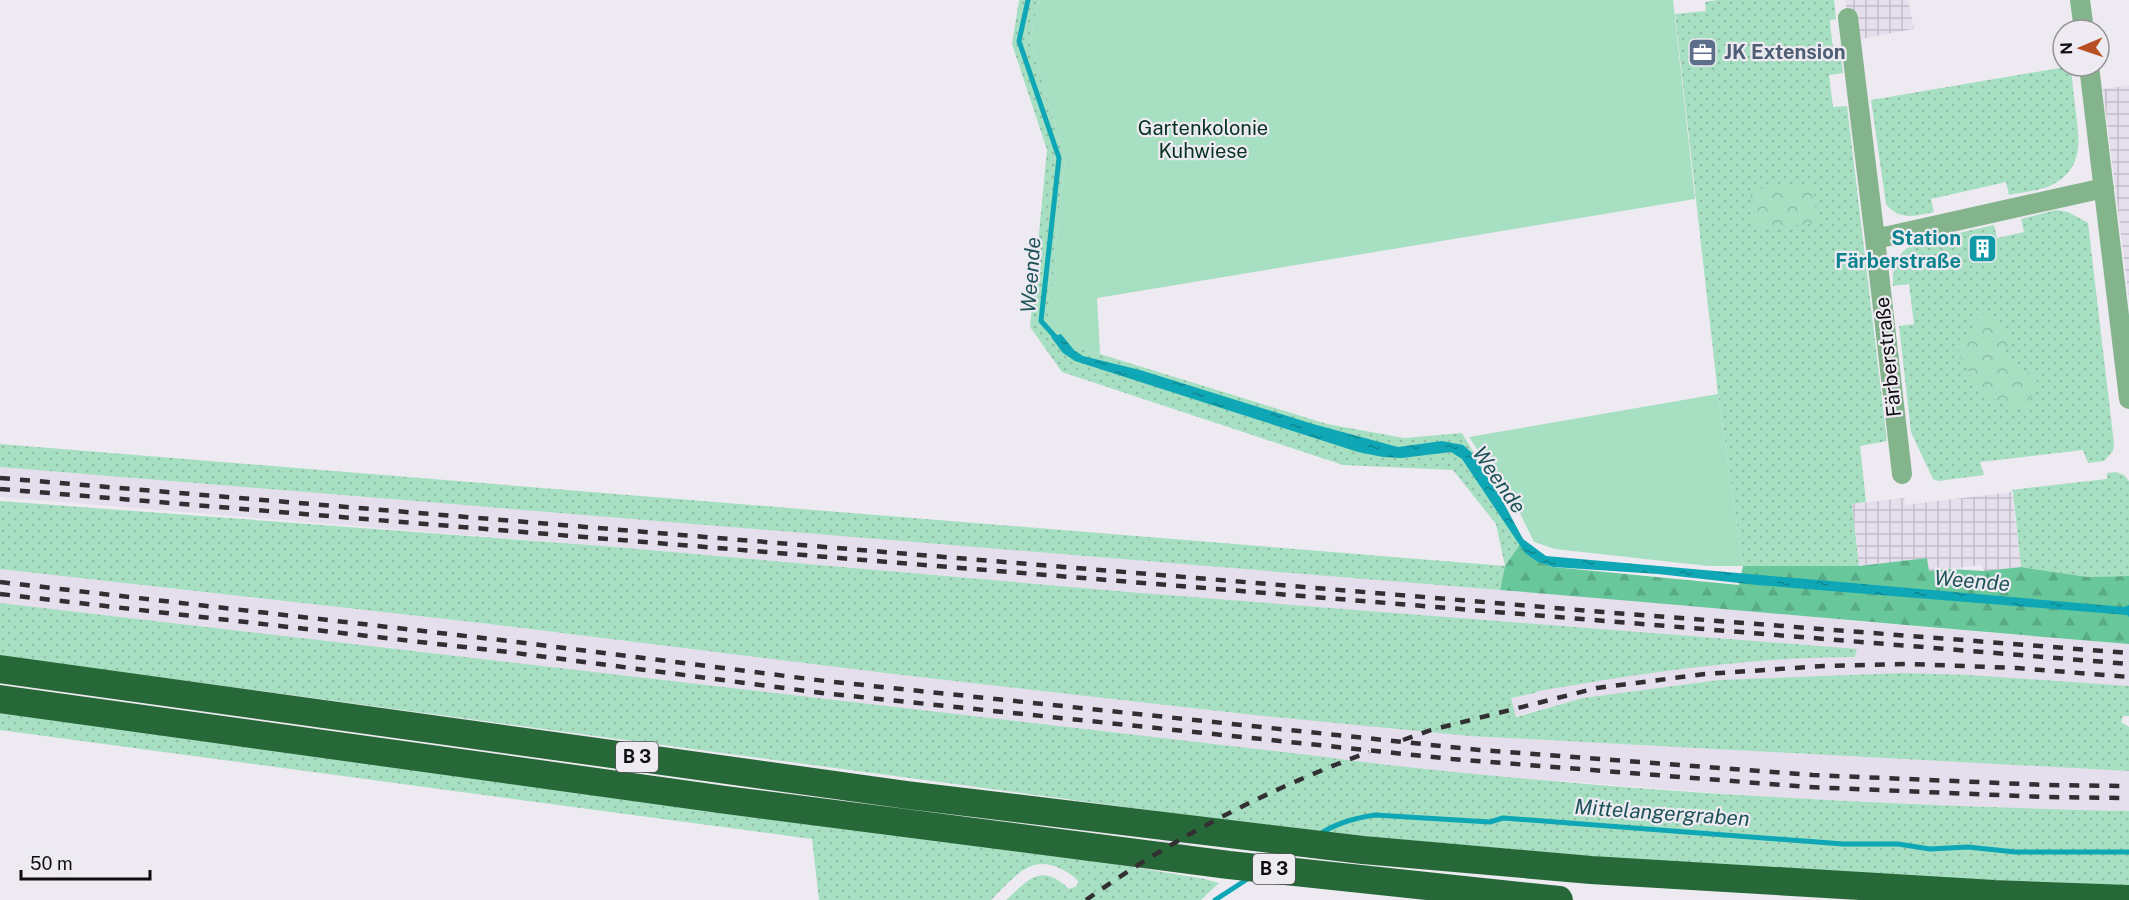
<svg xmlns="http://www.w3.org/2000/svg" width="2129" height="900" font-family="'Public Sans',sans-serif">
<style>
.built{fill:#e5deec}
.industrial{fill:url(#industrial-grid)}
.grass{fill:url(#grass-dots)}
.forest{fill:url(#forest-firs)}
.park{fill:url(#park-crowns)}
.garden{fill:#a7dfc2}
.water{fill:url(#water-ripples)}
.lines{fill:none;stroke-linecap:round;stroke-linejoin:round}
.stream{stroke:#0fa7b5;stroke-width:5}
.minor{stroke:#84b48c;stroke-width:20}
.highway{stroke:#266837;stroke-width:28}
.rail{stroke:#322f33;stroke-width:4.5;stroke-dasharray:10 10;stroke-linecap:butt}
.labels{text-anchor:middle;stroke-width:4.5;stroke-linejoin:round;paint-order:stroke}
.shield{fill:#edeaf1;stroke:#524f54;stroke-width:1.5}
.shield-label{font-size:18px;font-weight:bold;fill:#0f0d10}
.service-label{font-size:20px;font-weight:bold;fill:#4e5e75;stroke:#edeaf1;text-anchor:start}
.park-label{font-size:20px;fill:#063221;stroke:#edeaf1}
.culture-label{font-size:20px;font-weight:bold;fill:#0d838f;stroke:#edeaf1;text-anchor:end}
.street-label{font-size:20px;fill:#0f0d10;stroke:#edeaf1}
.water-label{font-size:21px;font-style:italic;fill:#1d5359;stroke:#edeaf1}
</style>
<defs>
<pattern id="industrial-grid" width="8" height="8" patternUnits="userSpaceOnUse" patternTransform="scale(1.5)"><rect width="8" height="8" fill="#e5deec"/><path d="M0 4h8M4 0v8" fill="none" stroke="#c3bdc9"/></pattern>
<pattern id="grass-dots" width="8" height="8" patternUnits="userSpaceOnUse" patternTransform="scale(1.5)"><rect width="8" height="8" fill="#a7dfc2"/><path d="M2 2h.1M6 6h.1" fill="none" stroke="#8fbea6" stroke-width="1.8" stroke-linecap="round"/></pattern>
<pattern id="forest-firs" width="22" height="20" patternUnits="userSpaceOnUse" patternTransform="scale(1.5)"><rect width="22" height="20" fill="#68c89c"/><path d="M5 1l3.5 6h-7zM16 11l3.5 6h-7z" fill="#59ab85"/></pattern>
<pattern id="park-crowns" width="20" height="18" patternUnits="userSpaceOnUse" patternTransform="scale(1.5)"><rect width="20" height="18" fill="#a7dfc2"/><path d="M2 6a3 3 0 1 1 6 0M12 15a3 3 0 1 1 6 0" fill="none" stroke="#8fbea6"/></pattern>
<pattern id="water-ripples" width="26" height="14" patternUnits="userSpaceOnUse" patternTransform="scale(1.5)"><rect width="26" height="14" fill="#0fa7b5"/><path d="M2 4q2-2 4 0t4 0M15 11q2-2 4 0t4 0" fill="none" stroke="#0d8692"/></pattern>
</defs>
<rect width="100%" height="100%" fill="#edeaf1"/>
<path class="built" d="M 0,467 L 1797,614 L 1849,621 L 2129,644 L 2129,686 L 1719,680 L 1584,698 L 1495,721 L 1470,736 L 2129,771 L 2129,811 L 2019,808 L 1802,799 L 1502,777 L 1378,765 L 1225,826 L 1165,859 L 1101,900 L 1070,900 L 1156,844 L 1319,757 L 0,603 L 0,569 L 481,623 L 902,675 L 1254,715 L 1490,704 L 1535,693 L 1140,593 L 603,546 L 0,497 Z"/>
<path class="industrial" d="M 1845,0 L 1908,0 L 1914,29 L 1860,39 L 1850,26 Z
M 2129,85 L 2129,299 L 2103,89 Z
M 2012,492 L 2021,567 L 1984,571 L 1982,565 L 1929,571 L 1927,558 L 1859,566 L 1852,504 L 1904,498 L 1905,505 Z"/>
<path class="grass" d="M 1019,0 L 1039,0 L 1030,40 L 1065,158 L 1054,255 L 1074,346 L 1327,424 L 1404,438 L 1462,433 L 1502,500 L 1523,539 L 1505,566 L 1500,590 L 0,467 L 0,444 L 1505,566 L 1496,524 L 1453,470 L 1343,465 L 1062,372 L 1030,327 L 1047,150 L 1012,44 Z
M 1718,0 L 1834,0 L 1836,19 L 1830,20 L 1830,22 L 1833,49 L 1840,49 L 1843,73 L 1829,75 L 1833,107 L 1847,106 L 1887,441 L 1860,446 L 1866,502 L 1852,504 L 1859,566 L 1743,566 L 1718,394 L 1675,14 L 1706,11 L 1705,2 Z
M 2071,66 C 2072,82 2074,97 2076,113 C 2080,143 2083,170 2050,186 C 2038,191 2022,192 2009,195 L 2006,182 L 1931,199 L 1934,212 C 1915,216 1899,221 1886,204 L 1871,100 Z
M 2056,210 L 2068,212 L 2088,223 L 2114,444 L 2113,451 L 2104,461 L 2088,463 L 2083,450 L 1980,462 L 1984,475 L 1938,481 L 1933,479 L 1911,432 L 1899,326 L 1914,324 L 1909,284 L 1893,286 C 1892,264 1898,250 1919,242 L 1994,225 L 1997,238 L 2024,232 L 2021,219 Z
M 2116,472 L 2124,475 L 2129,481 L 2129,576 L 2088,577 L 2021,567 L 2013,492 L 2011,490 L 2107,479 L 2107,473 Z
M 0,501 L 603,546 L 1140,593 L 1857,649 L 1855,657 C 1748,657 1643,673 1538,691 L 1535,693 L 1511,698 L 1516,717 L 1583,698 L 1719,680 L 1903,673 L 1969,675 L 2129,686 L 2129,716 L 2123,716 L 2121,722 L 2129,727 L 2129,771 L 1470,736 L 1254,715 L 902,675 L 481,623 L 0,569 Z
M 0,603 L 1318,756 C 1411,769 1504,777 1598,785 C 1775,799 1952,807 2129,811 L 2129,886 L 1725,868 L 1383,838 L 1200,817 L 0,656 Z
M 0,711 L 1090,860 L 1205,879 L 1219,883 L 1201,900 L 1006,900 C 1030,878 1041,863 1069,889 L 1077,886 L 1078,881 C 1073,875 1066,871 1059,868 C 1029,854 1011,881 991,900 L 819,900 L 812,839 L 0,730 Z"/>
<path class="forest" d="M 1520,544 C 1528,557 1538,562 1553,567 L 1739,585 L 1743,566 L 1859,566 L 1927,558 L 1929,571 L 1950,569 L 1984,571 L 2021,567 L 2088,577 L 2129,576 L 2129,644 C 1919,627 1710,607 1500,590 L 1505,566 Z"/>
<path class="park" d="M 1813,183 L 1817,223 L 1754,230 L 1750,190 Z
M 1981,313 L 2011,335 L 2003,360 L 2038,377 L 2026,412 L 1981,394 L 1958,352 Z"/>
<path class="garden" d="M 1039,0 L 1673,0 L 1695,199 L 1097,298 L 1100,354 L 1074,346 L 1051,321 L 1054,255 L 1065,158 L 1030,40 Z
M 1718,394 L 1743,566 L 1708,566 L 1555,549 L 1534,542 L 1514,501 L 1502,487 L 1469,437 Z"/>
<path class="water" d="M 1061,334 L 1074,350 L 1083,356 L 1140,370 L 1313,424 L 1398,447 L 1442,441 L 1463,445 L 1471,452 L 1502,500 L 1523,539 L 1546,556 L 2124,607 L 2129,605 L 2129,617 L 2127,615 L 1757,585 L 1658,574 L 1553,567 L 1538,562 L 1525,553 L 1462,459 L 1451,452 L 1402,458 L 1383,457 L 1358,452 L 1075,361 L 1063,353 L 1051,337 Z"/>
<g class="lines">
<path class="stream" d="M 1028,0 L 1019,41 L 1059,158 L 1041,321 L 1059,341
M 1318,835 C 1336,823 1354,818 1375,815 L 1490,822 L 1503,818 L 1843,844 L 1898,844 L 1930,849 L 1968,847 L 2015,852 L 2129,852
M 1215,900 L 1249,878"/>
<path class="minor" d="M 2080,0 L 2084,30
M 1848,18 L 1875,239
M 2089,66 L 2129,399
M 1902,474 L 1875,239 L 2104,188"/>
<path class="highway" d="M 0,669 L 907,795 L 1363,850 L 1591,870 L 1994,894 L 2129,899
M 0,699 L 726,800 L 1229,865 L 1559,900"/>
<path class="rail" d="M 0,478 L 1603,612 L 2129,653
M 0,489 L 2129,664
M 0,582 L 509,641 L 825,681 L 1479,750 L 1813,775 L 2047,785 L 2129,786
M 0,594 L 508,652 L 822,693 L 1452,759 L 1808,787 L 2044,797 L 2129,798
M 1403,740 L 1431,730 L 1597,688 L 1705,674 L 1824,666 L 1909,664 L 2017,668 L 2129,677
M 1086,900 C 1173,838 1268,789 1369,752"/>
</g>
<defs>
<symbol id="office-square" viewBox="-11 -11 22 22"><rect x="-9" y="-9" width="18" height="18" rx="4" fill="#5c6f8a" stroke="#edeaf1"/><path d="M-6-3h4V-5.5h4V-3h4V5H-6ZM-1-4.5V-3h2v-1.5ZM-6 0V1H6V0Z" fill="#fff"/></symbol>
<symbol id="building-square" viewBox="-11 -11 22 22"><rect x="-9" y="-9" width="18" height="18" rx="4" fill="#0f9aa8" stroke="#edeaf1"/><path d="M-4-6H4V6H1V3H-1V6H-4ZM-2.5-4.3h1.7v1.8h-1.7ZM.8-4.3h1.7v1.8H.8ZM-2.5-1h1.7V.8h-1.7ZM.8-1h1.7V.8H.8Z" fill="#fff"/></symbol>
</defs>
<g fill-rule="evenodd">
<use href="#office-square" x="1686" y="36" width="33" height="33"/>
<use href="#building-square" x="1966" y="232" width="33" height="33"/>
</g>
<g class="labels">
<g class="shield">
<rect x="616" y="742" width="42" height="30" rx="4.5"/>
<rect x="1253" y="854" width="42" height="30" rx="4.5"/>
</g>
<g class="shield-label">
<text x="637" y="763">B 3</text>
<text x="1274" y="875">B 3</text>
</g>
<g class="service-label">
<text x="1724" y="59">JK Extension</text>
</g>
<g class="park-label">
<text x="1203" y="135">Gartenkolonie<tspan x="1203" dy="23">Kuhwiese</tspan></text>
</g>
<g class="culture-label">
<text x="1961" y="245">Station<tspan x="1961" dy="23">Färberstraße</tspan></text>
</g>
<g class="street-label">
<text transform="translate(1888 357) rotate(-96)" y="7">Färberstraße</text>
</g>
<g class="water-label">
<text transform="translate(1031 275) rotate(-86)" y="7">Weende</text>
<text transform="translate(1499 480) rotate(55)" y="7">Weende</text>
<text transform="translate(1972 581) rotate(5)" y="7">Weende</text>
<text transform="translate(1662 813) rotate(4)" y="7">Mittelangergraben</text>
</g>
</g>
<g transform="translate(2081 48) rotate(268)"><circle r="28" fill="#edeaf1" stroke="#949297" stroke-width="1.5"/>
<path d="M0-4.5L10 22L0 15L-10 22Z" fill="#b75123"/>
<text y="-9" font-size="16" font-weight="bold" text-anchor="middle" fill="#0f0d10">N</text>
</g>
<path d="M21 870v9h129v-9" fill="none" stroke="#0f0d10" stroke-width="3"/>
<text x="30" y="870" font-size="18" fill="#0f0d10" stroke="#edeaf1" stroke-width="4.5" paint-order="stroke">50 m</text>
</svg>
